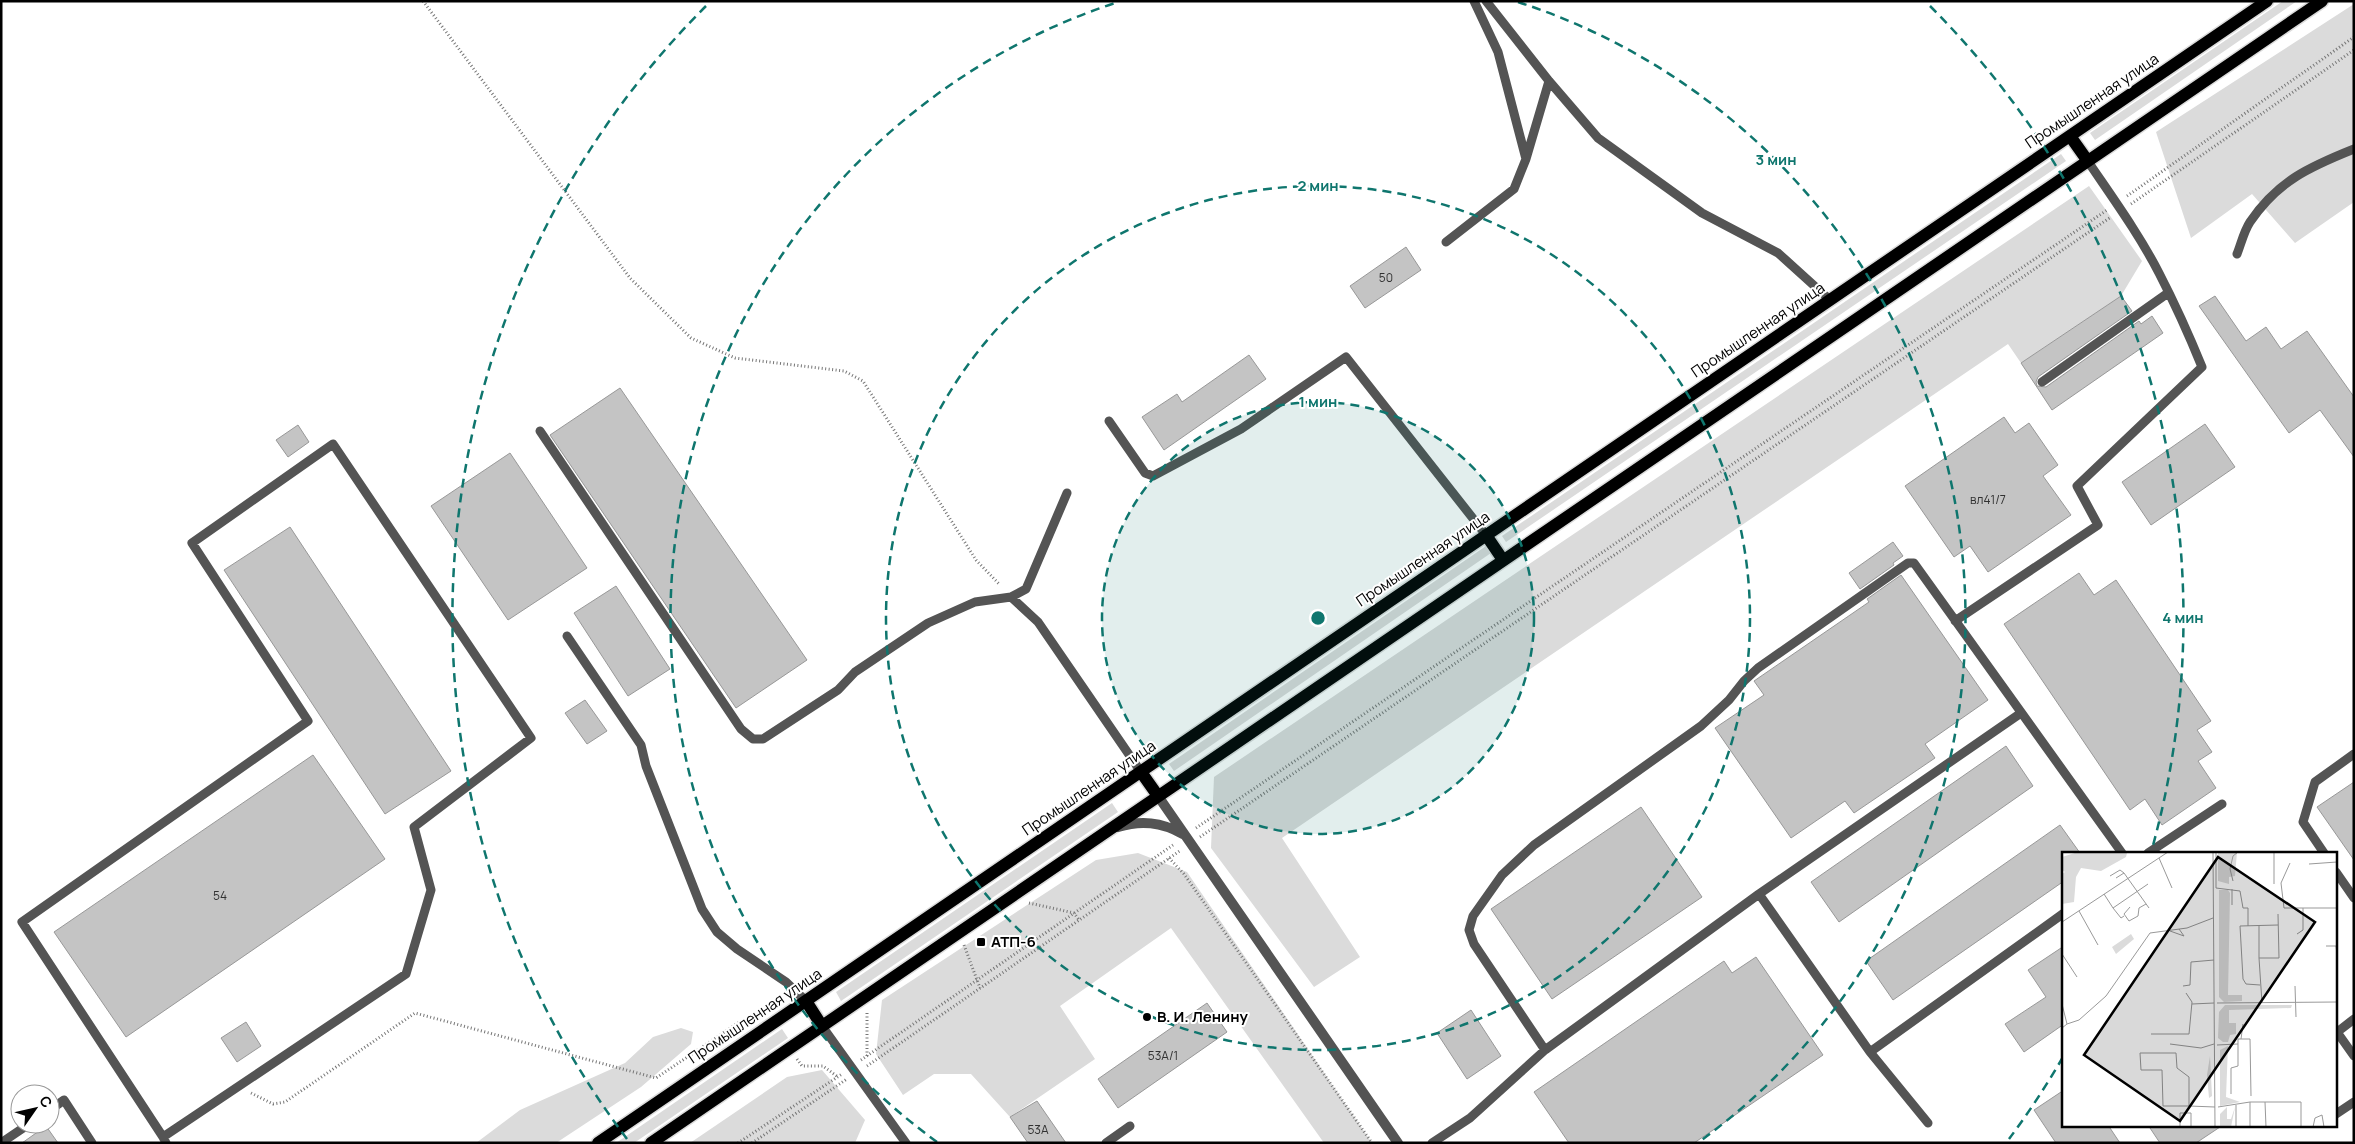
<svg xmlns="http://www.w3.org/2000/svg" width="2355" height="1144" font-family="Manrope,sans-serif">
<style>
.green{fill:#dbdbdb}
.building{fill:#c4c4c4;stroke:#989898}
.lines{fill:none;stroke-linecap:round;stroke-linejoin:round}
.primary-casing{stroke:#dbdbdb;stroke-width:15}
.path{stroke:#767676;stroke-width:3;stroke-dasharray:1 2.5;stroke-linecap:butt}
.service{stroke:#545454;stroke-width:9}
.tertiary{stroke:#545454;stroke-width:10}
.primary{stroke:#000;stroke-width:12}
.ring{fill:none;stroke:#0f766e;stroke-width:2.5;stroke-dasharray:9 6}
.poi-dot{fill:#000;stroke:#fff;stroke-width:2}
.labels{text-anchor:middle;stroke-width:4;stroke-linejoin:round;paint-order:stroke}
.number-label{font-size:12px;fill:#313131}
.street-label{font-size:15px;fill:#000;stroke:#fff}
.poi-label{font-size:15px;font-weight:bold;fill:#000;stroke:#fff;text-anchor:start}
.inset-road{fill:none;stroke:#999;stroke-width:1}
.view{fill:#000;fill-opacity:0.15;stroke:#000;stroke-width:2.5}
.inset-edge{fill:none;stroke:#000;stroke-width:2.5}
.centre{fill:#0f766e;stroke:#fff;stroke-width:2.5}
.ring-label{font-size:15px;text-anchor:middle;font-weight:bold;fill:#0f766e;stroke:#fff;stroke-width:4;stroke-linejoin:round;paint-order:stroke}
</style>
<rect width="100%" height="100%" fill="#fff"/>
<path class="green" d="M 2283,1 L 2297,1 L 2095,140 L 2090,133 Z
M 2354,4 L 2354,202 L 2295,243 L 2252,194 L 2191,238 L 2156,132 Z
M 2061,154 L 2066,161 L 1506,542 L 1502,536 Z
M 2089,186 L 2142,261 L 2121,296 L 2021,363 L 2008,344 L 1282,838 L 1360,957 L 1314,987 L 1211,848 L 1214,777 Z
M 1486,546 L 1491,553 L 1174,771 L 1169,764 Z
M 1112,803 L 1118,812 L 841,1001 L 836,992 Z
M 1138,853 L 1187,872 L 1372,1143 L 1324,1143 L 1171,928 L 1060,1006 L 1095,1059 L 1010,1117 L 971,1074 L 934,1074 L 903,1095 L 876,1054 L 882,1000 L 1096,860 Z
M 681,1028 L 693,1032 L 691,1044 L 641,1087 L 556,1143 L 476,1143 L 520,1110 L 625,1063 L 653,1037 Z
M 782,1029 L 788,1038 L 634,1143 L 616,1143 Z
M 822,1070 L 865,1120 L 855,1143 L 690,1143 L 787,1077 Z"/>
<path class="building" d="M 1406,247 L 1421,270 L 1365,308 L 1350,286 Z
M 2121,296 L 2132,311 L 2038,377 L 2036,382 L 2037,386 L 2046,387 L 2139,321 L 2141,324 L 2152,316 L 2163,333 L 2052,410 L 2021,363 Z
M 2215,296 L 2246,341 L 2266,327 L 2281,349 L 2307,331 L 2354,397 L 2354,457 L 2320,410 L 2289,433 L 2199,306 Z
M 1249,355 L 1266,379 L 1164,450 L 1142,417 L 1177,394 L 1182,402 Z
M 620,388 L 807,660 L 736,708 L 550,435 Z
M 2004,417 L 2015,433 L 2029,423 L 2058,465 L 2043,476 L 2071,515 L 1988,572 L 1970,546 L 1954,557 L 1905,486 Z
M 2205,424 L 2235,467 L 2151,525 L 2122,482 Z
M 298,425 L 309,442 L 288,457 L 276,440 Z
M 510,453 L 587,568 L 508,620 L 431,506 Z
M 290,527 L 451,771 L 385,814 L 224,570 Z
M 1893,542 L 1903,556 L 1893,563 L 1894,565 L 1860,589 L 1849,573 Z
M 2079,573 L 2094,595 L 2116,580 L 2211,721 L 2197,730 L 2212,752 L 2198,761 L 2216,788 L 2162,825 L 2145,799 L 2130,810 L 2004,624 Z
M 1901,575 L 1988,700 L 1925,744 L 1935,758 L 1854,813 L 1845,801 L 1791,838 L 1715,728 L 1764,695 L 1754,681 L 1869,602 L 1867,599 Z
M 616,586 L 670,669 L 628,696 L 574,613 Z
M 585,700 L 607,731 L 587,744 L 565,713 Z
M 2006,746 L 2033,786 L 1839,922 L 1811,882 Z
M 313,755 L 385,859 L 126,1037 L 54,932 Z
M 2354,782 L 2354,860 L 2317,807 Z
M 1641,807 L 1702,897 L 1552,999 L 1491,909 Z
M 2060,825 L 2080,853 L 2064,853 L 2064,881 L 1893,1000 L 1866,961 Z
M 2064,946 L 2064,1024 L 2024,1052 L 2005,1024 L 2046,997 L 2028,970 Z
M 1756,957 L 1823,1055 L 1694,1143 L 1569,1143 L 1534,1092 L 1724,961 L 1732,973 Z
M 1207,1003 L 1227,1032 L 1118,1108 L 1098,1079 Z
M 1471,1010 L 1501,1056 L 1467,1079 L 1437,1033 Z
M 246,1022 L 261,1046 L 237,1062 L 221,1038 Z
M 2064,1090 L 2064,1125 L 2108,1125 L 2120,1143 L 2056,1143 L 2034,1110 Z
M 1037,1101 L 1066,1143 L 1028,1143 L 1010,1117 Z
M 2148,1125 L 2223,1125 L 2196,1143 L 2160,1143 Z
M 46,1126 L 58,1143 L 22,1143 Z"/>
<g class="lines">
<defs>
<path id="primary" d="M 2070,136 L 2087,160
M 1486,535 L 1503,560
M 1141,772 L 1158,796
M 806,1001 L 822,1026
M 598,1143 L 2267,1
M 651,1143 L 2322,1"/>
</defs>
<use href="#primary" class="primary-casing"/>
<path class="path" d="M 423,1 L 630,278 L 691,338 L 735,358 L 844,371 L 863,381 L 976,560 L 1000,585
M 2127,196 L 2354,37
M 2131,204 L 2354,50
M 1196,828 L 2107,210
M 1200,837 L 2111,217
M 1169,858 L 1184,874 L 1372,1143
M 1029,903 L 1074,913 L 1079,920
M 964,945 L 980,988
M 867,1056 L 867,1012
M 797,1059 L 802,1066 L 823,1066 L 838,1077
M 861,1060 L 1173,845
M 867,1066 L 1181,850
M 251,1093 L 273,1104 L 285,1102 L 415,1013 L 656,1078 L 738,1023 L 748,1021
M 738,1143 L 842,1074
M 752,1143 L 847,1079"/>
<path class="service" d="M 1474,1 L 1498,52 L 1526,159 L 1549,81
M 1486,1 L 1549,81 L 1598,138 L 1702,213 L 1778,253 L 1830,300
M 1446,242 L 1514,189 L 1526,159
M 2237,254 C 2241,244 2244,231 2250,222 C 2278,181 2309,167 2354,149
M 2042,382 L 2168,293
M 1109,421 L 1145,473 L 1153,476 L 1241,429 L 1346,357 L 1486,535
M 540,431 L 741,729 L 753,739 L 763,739 L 838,690 L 855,672 L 928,623 L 975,602 L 1011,597 L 1026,589 L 1067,493
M 1011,597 L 1038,622 L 1141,772
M 1955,621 L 2098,525 L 2077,486 L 2202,367 C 2189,335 2175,304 2159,273 C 2139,234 2112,197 2087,160
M 567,636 L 641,745 L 646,766 L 702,909 L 717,932 L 737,949 L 786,982 L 806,1001
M 2148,853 L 2222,804
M 2324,853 L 2303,822 L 2315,782 L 2354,754
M 2336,872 L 2354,898
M 1759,894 L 2021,713
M 822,1026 L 906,1143
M 2337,1032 L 2354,1056
M 2336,1033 L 2354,1019
M 1545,1050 L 1474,944 L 1469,930 L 1473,916 L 1502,875 L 1534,845 L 1701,726 L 1729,700 L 1744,681 L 1758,668 L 1908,563 L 1914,563 L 2122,853
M 1870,1052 L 1928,1123
M 50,1110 L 64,1100 L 92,1143
M 2336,1114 L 2354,1102
M 163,1137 L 22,922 L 308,721 L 192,543 L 333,444 L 531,738 L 414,827 L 431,890 L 406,974 L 163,1137 L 166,1143
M 1,1143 L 29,1124
M 1106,1143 L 1130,1126
M 1432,1143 L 1470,1118 L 1545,1050 L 1759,894 L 1870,1052 L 2064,913"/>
<path class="tertiary" d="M 1158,796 L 1398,1143
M 1118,827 C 1141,820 1161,822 1183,834"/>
<use href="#primary" class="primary"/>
</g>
<circle cx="1318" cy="618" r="216" fill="#0f766e" fill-opacity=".12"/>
<g class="ring">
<circle cx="1318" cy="618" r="216"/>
<circle cx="1318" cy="618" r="432"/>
<path d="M937 1142A648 648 0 0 1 1118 2M1518 2A648 648 0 0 1 1699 1142"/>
<path d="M2063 1057A865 865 0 0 1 2009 1139M627 1139A865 865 0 0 1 706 6M1930 6A865 865 0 0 1 2152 849"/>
</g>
<g class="poi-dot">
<rect x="976" y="937" width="10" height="10" rx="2.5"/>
<circle cx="1147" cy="1017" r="5"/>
</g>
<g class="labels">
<g class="number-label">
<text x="1386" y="282">50</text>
<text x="1988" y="504">вл41/7</text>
<text x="220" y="900">54</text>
<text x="1163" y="1060">53А/1</text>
<text x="1038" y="1134">53А</text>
</g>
<g class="street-label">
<text transform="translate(2092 101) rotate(-34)" y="5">Промышленная улица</text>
<text transform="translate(1758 330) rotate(-34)" y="5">Промышленная улица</text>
<text transform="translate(1423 559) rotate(-34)" y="5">Промышленная улица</text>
<text transform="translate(1089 788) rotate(-34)" y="5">Промышленная улица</text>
<text transform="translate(755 1016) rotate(-34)" y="5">Промышленная улица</text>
</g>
<g class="poi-label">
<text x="991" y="947">АТП-6</text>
<text x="1157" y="1022">В. И. Ленину</text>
</g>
</g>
<g transform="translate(2062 852)">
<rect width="275" height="275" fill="#fff"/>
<path d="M 16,0 L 65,1 L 64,5 L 39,19 L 19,16 L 14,25 L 12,50 L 0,52 L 0,22 L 3,20 L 0,18 L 0,5 ZM 156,0 L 175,0 L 173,24 L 167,25 L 167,32 L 156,29 ZM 157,38 L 166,38 L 168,41 L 166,143 L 180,143 L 180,149 L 162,150 L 157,145 ZM 69,82 L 72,87 L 54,102 L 50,95 ZM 163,153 L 230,153 L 229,156 L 167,158 L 167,171 L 174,171 L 174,182 L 168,183 L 166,190 L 161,190 L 156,186 L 157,160 ZM 166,194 L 164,245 L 178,250 L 158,254 L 158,198 ZM 148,204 L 150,244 L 147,246 L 145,223 ZM 165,255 L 165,267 L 169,267 L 173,255 L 169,275 L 158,275 L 158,262 Z" fill="#dbdbdb"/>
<path class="inset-road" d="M 151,0 L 153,275M 154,0 L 154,36M 97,6 L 110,36M 228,11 L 219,31 L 222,56 L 275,56M 247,12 L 275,10M 48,24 L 58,18 L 62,21M 54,26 L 62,21 L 87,56M 171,29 L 168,17 L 171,4 L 176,0M 212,32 L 212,0M 154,36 L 178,39 L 181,56 L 186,56 L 186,74M 170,37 L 170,53M 42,42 L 51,56 L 86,32M 68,55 L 62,62 L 67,69 L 76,64 L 77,56 L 84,52M 51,56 L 59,66 L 62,64M 17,59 L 36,93M 0,70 L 106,0M 197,73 L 197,106M 108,79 L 122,84 L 117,77M 235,82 L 241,78 L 241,56M 264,94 L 274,94 L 275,102M 0,102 L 15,125M 198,133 L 184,132 L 181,127 L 178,74 L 216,73M 121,134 L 128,133 L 129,110 L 152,108M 233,134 L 234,165M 155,151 L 275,150M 200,151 L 197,106 L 217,106 L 216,62M 0,152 L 5,172 L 0,176M 130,152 L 152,151M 5,172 L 17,168 L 44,144 L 88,81 L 125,76 L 151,66M 89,182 L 127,182 L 130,150 L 124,141M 179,187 L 181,172M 108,192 L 139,196 L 152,192M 176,192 L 176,187 L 188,187 L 189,244M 155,193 L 176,192 L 176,214 L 169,216 L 169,242M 203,250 L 204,275M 127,254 L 101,254 L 100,218 L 79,218 L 78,201 L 114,201 L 115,216 L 127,225 L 127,254 L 153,255M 156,255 L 188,250 L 239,250 L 239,275M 118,275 L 118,261 L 129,261 L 129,275M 174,275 L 174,253M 188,275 L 188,250M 251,275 L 253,266 L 260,263 L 262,275"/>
<path class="view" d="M 156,5 L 253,70 L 118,269 L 22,203 Z"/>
<rect width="275" height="275" class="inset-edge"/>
</g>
<circle cx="1318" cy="618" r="8" class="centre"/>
<g class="ring-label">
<text x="1776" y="165">3 мин</text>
<text x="1318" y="191">2 мин</text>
<text x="1318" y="407">1 мин</text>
<text x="2183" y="623">4 мин</text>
</g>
<rect width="2355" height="1144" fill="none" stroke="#000000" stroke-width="5"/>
<g transform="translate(35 1109) rotate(56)"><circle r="24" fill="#ffffff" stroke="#999999"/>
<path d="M0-4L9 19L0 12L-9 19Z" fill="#000000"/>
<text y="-8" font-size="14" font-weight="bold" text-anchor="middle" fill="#000000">С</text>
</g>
</svg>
